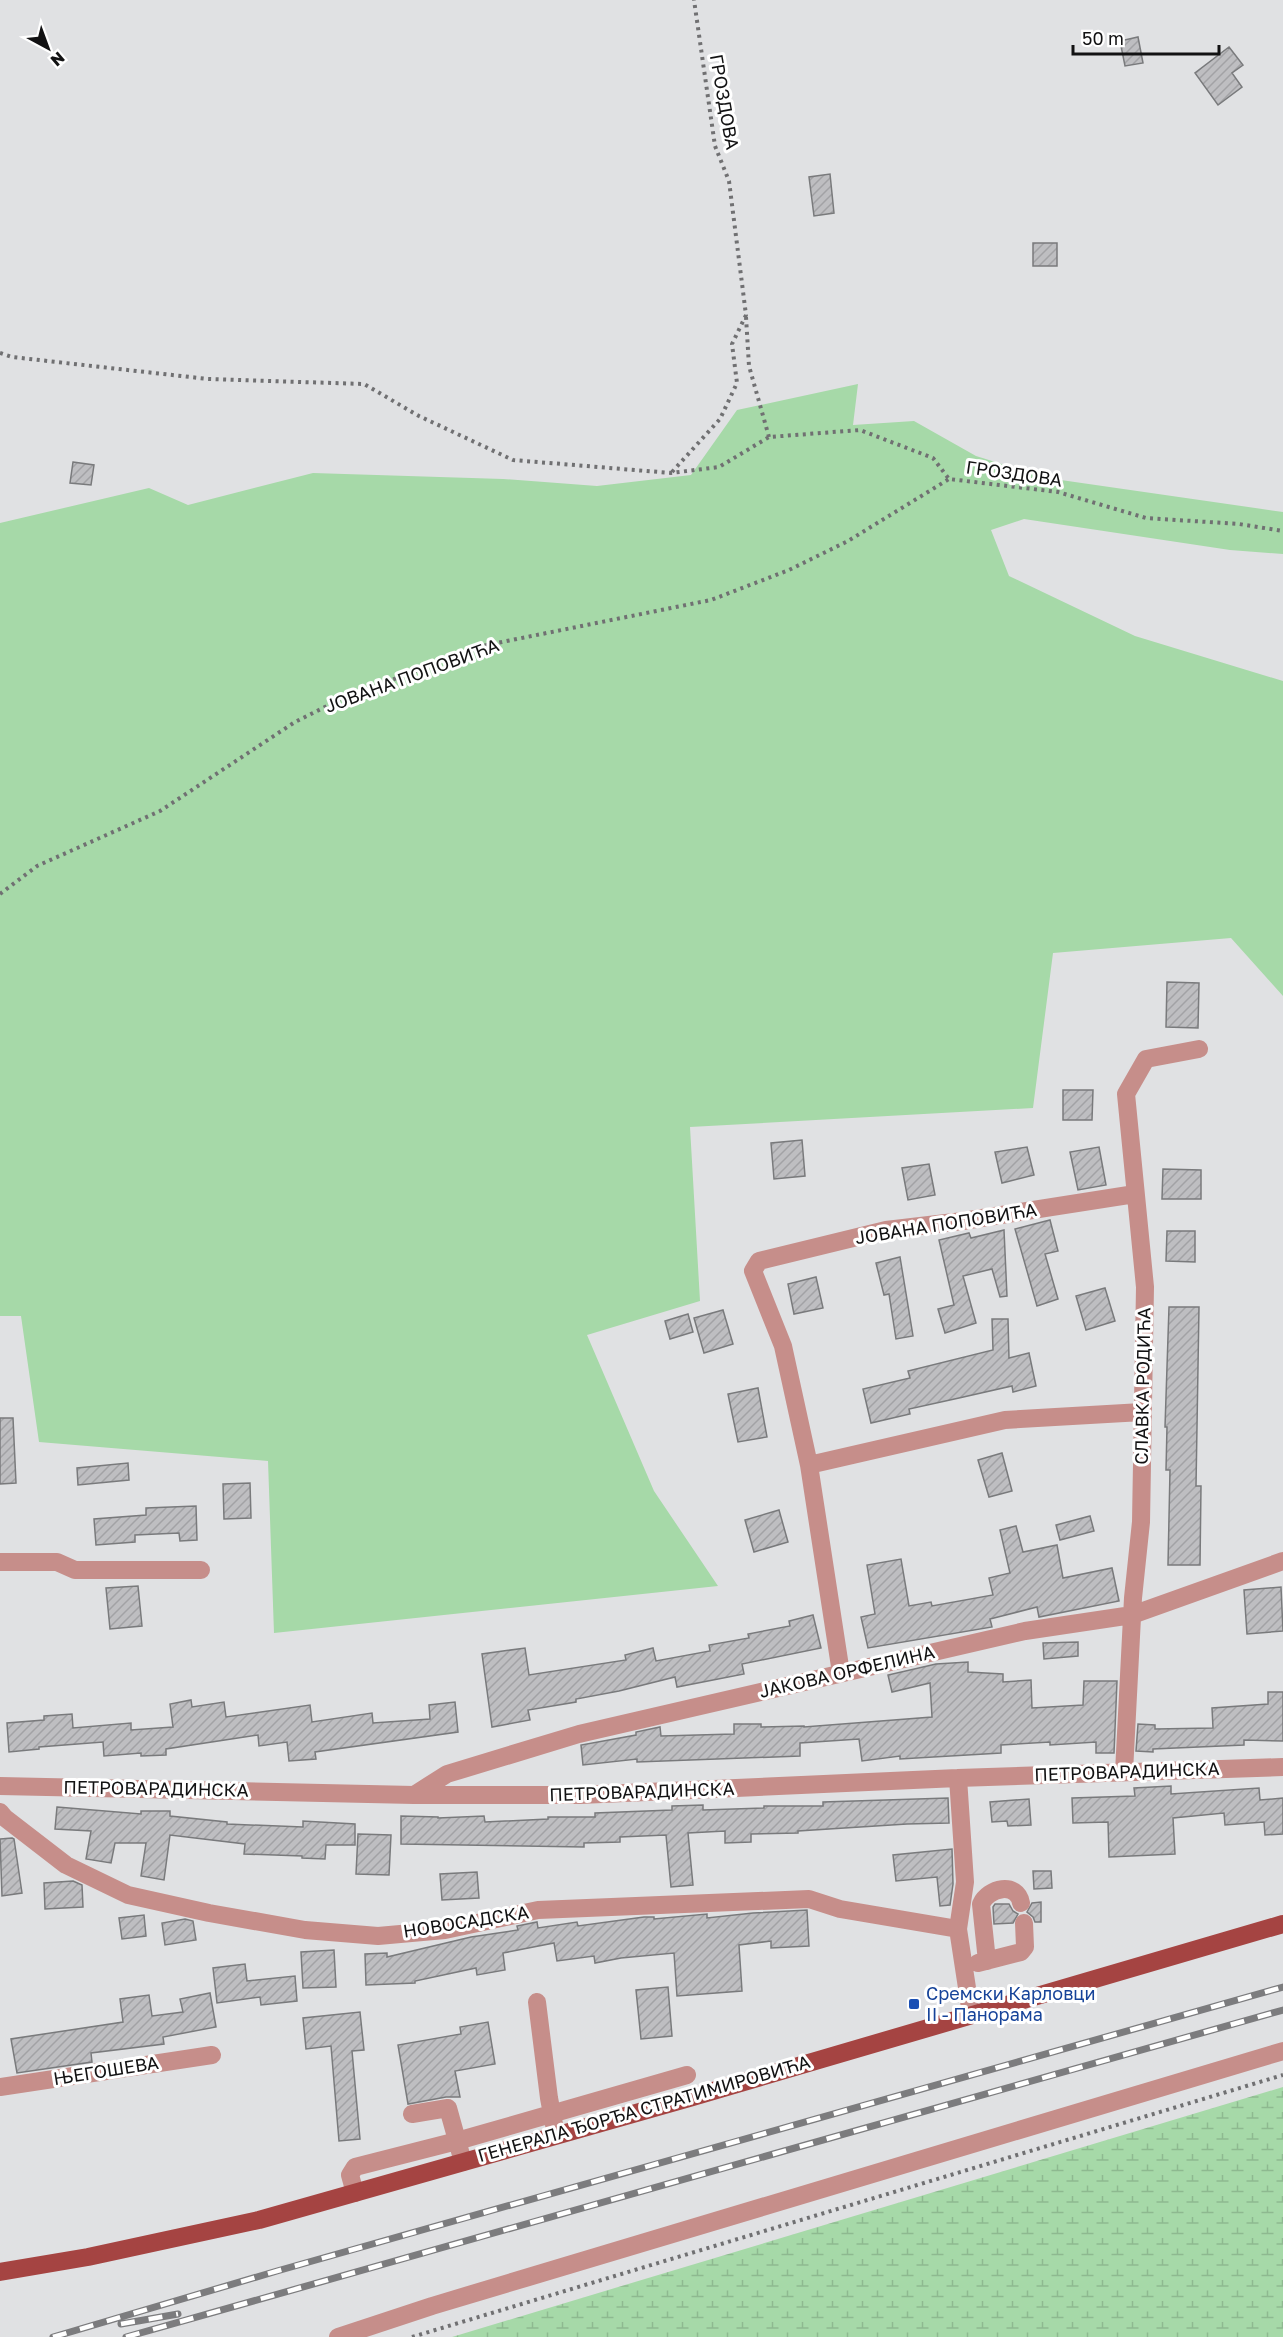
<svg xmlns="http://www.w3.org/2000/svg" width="1283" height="2337" font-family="'Golos Text',sans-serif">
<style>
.green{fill:#a6d9a8}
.wetland{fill:url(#wetland-marsh)}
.building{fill:url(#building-hatch);stroke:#797a7c;stroke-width:1.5}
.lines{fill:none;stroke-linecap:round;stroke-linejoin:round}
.path{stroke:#707072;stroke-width:4;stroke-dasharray:3 4.5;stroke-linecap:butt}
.minor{stroke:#c68e8a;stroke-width:18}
.major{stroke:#a54442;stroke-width:18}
.rail-casing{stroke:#7c7c7e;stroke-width:7}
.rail{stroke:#fff;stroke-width:4.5;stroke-dasharray:14;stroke-linecap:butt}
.transit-dot{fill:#1a4fb4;stroke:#fff;stroke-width:2}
.labels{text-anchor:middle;stroke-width:6;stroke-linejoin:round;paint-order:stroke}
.street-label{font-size:18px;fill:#121213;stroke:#fff}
.transit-label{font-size:18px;fill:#164399;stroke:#fff;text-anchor:start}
</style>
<defs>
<pattern id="wetland-marsh" width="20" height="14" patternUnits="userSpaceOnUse" patternTransform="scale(1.5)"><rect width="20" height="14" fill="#a6d9a8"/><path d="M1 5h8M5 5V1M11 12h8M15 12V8" fill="none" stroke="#8eb990"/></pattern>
<pattern id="building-hatch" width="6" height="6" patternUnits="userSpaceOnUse" patternTransform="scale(1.5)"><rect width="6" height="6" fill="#bebec1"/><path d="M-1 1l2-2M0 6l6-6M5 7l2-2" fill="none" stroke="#a2a2a5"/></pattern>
</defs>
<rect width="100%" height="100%" fill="#e0e1e3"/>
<path class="green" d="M 858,384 L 853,425 L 914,421 L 976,456 L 1047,478 L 1283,512 L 1283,554 L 1230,550 L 1024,519 L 991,530 L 1009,576 L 1135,636 L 1283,681 L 1283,996 L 1231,938 L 1053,953 L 1033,1108 L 690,1127 L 700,1301 L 587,1335 L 654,1491 L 718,1586 L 274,1633 L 268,1461 L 39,1442 L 21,1316 L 0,1316 L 0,523 L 149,488 L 188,505 L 313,473 L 503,479 L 597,486 L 691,475 L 737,410 Z"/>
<path class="wetland" d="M 1283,2087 L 1283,2337 L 452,2337 Z"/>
<path class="building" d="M 1138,37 L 1143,63 L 1125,66 L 1120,41 Z
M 1229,47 L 1243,65 L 1232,73 L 1242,87 L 1218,105 L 1195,73 Z
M 830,174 L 834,213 L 814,216 L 809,177 Z
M 1033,243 L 1057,243 L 1057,266 L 1033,266 Z
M 73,462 L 94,465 L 91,485 L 70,483 Z
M 1167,982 L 1199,983 L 1198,1028 L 1166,1027 Z
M 1063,1090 L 1093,1090 L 1092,1120 L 1063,1120 Z
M 802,1140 L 805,1176 L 774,1179 L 771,1143 Z
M 1027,1147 L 1034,1175 L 1002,1183 L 995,1152 Z
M 1099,1147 L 1106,1185 L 1078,1190 L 1070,1152 Z
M 929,1164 L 935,1195 L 908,1200 L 902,1168 Z
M 1163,1169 L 1201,1170 L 1201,1199 L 1162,1199 Z
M 1050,1220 L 1058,1251 L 1045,1254 L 1058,1299 L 1037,1306 L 1015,1229 Z
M 1004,1230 L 1007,1296 L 1000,1297 L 992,1269 L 963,1276 L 976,1323 L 945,1333 L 938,1309 L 954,1305 L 939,1240 L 969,1233 L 971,1238 Z
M 1167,1231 L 1195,1231 L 1195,1262 L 1166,1261 Z
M 900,1257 L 913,1336 L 896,1339 L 889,1294 L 884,1295 L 876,1263 Z
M 816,1277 L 823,1308 L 794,1314 L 788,1284 Z
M 1105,1288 L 1115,1321 L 1086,1330 L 1076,1296 Z
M 1169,1307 L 1199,1307 L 1196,1486 L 1201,1486 L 1200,1565 L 1168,1565 L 1170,1470 L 1166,1470 L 1167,1427 L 1165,1427 Z
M 723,1310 L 733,1344 L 704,1353 L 694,1318 Z
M 688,1314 L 693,1332 L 670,1339 L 665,1321 Z
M 992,1319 L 1008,1319 L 1009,1358 L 1029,1353 L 1036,1386 L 1013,1392 L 1012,1386 L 959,1398 L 909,1409 L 910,1414 L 871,1423 L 863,1389 L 910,1378 L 908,1371 L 993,1350 Z
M 758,1388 L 767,1437 L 738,1442 L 728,1394 Z
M 0,1418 L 13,1418 L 16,1483 L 0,1484 Z
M 1002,1453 L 1012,1491 L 989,1497 L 978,1460 Z
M 128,1463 L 129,1480 L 78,1485 L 77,1468 Z
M 250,1483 L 251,1518 L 224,1519 L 223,1484 Z
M 196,1506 L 197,1540 L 180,1541 L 179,1533 L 135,1535 L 135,1542 L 96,1545 L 94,1519 L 146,1515 L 146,1508 Z
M 779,1510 L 788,1542 L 754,1552 L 745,1520 Z
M 1090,1516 L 1094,1531 L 1060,1540 L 1056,1525 Z
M 1016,1526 L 1023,1552 L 1057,1545 L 1063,1578 L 1112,1568 L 1119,1601 L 1039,1617 L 1037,1607 L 990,1619 L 992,1627 L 868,1648 L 861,1617 L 875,1614 L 867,1565 L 901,1559 L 909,1606 L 931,1602 L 932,1606 L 993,1595 L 989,1578 L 1010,1573 L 1000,1530 Z
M 138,1586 L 142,1626 L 110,1629 L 106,1588 Z
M 1281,1587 L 1283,1631 L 1247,1634 L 1244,1590 Z
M 813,1615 L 821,1648 L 742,1664 L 744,1674 L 677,1687 L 675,1677 L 619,1691 L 576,1699 L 576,1702 L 528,1710 L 530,1720 L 492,1727 L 482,1654 L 525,1648 L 529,1675 L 626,1660 L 625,1655 L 653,1648 L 656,1661 L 710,1651 L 709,1645 L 749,1638 L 748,1634 L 790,1626 L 789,1621 Z
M 1078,1642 L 1078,1656 L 1044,1659 L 1043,1643 Z
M 968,1662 L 968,1672 L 1003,1674 L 1003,1682 L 1031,1680 L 1032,1708 L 1083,1705 L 1084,1681 L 1117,1681 L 1114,1753 L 1096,1753 L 1096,1742 L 1050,1745 L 1050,1742 L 1001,1745 L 1001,1753 L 900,1759 L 900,1756 L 862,1761 L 859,1739 L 800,1743 L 800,1756 L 637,1762 L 637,1759 L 583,1765 L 581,1745 L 636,1735 L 636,1732 L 660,1727 L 661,1736 L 734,1734 L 734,1724 L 761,1724 L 761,1727 L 804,1726 L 804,1727 L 932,1717 L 930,1683 L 892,1692 L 888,1675 L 936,1664 Z
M 1268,1692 L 1283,1692 L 1283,1741 L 1244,1740 L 1244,1745 L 1153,1749 L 1153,1752 L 1136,1751 L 1138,1724 L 1155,1725 L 1155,1729 L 1213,1728 L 1212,1708 L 1268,1704 Z
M 191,1700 L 192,1707 L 224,1702 L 226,1717 L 310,1705 L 312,1722 L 372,1713 L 373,1723 L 430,1719 L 429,1705 L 455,1702 L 458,1732 L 315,1752 L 316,1759 L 289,1761 L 287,1742 L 259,1746 L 258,1735 L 166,1749 L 166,1755 L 141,1756 L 141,1753 L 104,1756 L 103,1742 L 39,1747 L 39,1749 L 9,1752 L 7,1723 L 44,1720 L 44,1716 L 72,1714 L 73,1728 L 131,1723 L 131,1730 L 173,1727 L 170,1704 Z
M 1171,1786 L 1171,1794 L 1259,1788 L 1260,1800 L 1283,1798 L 1283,1834 L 1265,1835 L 1264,1822 L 1225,1825 L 1224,1813 L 1173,1818 L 1175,1854 L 1109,1857 L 1108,1822 L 1073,1823 L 1072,1798 L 1135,1796 L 1134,1788 Z
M 948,1798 L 949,1823 L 907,1824 L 798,1831 L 798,1833 L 751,1834 L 751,1842 L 725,1843 L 725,1831 L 688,1833 L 693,1885 L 671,1887 L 666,1835 L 620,1837 L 620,1842 L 584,1843 L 584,1847 L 401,1844 L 401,1816 L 438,1817 L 438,1818 L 484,1816 L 485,1822 L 548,1819 L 548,1817 L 595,1817 L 595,1813 L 672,1810 L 672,1806 L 703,1805 L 703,1810 L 764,1808 L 764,1806 L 823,1806 L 823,1802 Z
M 1029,1799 L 1031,1825 L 1008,1826 L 1007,1821 L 992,1822 L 990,1802 Z
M 57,1807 L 141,1814 L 141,1811 L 170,1811 L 170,1816 L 227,1822 L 227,1824 L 303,1827 L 303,1821 L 355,1824 L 355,1845 L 326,1845 L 325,1859 L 302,1858 L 302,1856 L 244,1854 L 245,1844 L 170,1835 L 164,1880 L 141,1876 L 146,1843 L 115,1843 L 111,1863 L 86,1859 L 91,1831 L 55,1829 Z
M 358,1834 L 391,1835 L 389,1875 L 356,1874 Z
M 12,1838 L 14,1839 L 22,1893 L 2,1896 L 0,1839 Z
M 952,1849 L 953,1884 L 950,1905 L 940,1906 L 937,1877 L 896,1881 L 893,1855 Z
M 1033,1871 L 1051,1871 L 1052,1888 L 1034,1889 Z
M 477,1872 L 479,1898 L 442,1900 L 440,1874 Z
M 73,1881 L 82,1885 L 83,1907 L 45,1909 L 44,1883 Z
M 1041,1902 L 1041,1922 L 1035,1922 L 1033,1917 L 1027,1912 L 1032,1903 Z
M 995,1904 L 1009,1904 L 1013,1911 L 1018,1914 L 1013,1923 L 994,1924 L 993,1907 Z
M 807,1910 L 809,1946 L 771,1948 L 771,1941 L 739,1945 L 742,1991 L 677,1996 L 674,1953 L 621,1958 L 595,1963 L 594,1956 L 557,1961 L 554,1943 L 503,1953 L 505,1970 L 477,1975 L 476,1968 L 415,1981 L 415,1983 L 366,1985 L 365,1954 L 387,1953 L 387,1957 L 471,1937 L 518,1930 L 517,1926 L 537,1922 L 538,1928 L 577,1922 L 578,1926 L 644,1917 L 654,1917 L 654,1919 L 707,1914 L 707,1918 L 753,1913 Z
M 144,1915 L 146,1936 L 122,1939 L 119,1918 Z
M 185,1919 L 193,1921 L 196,1940 L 165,1945 L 162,1923 Z
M 334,1950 L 336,1987 L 303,1988 L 301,1952 Z
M 245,1964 L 247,1981 L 295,1976 L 297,2001 L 261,2005 L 260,1997 L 217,2003 L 213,1968 Z
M 668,1987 L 672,2036 L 641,2039 L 636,1990 Z
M 210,1993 L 216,2027 L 163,2037 L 164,2044 L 91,2053 L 92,2062 L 17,2073 L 11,2039 L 123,2022 L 120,1999 L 149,1995 L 152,2016 L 183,2012 L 180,1999 Z
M 360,2012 L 364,2050 L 352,2051 L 360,2139 L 339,2141 L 331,2046 L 306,2049 L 303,2018 Z
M 488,2022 L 495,2064 L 455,2071 L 460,2097 L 446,2097 L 408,2104 L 398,2045 L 461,2034 L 460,2027 Z"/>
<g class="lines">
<path class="path" d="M 746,317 L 749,366 L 769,437
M 0,353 L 12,357 L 208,379 L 364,384 L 419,416 L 513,460 L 671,473 L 719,467 L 769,437 L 860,430 L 933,458 L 949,479 L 1058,492 L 1146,518 L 1239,524 L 1283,531
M 672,472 L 720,419 L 737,383 L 732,344 L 746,315 L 729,181 L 715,146 L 694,0
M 0,894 L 37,866 L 160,811 L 295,722 L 341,699 L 482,646 L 711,600 L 789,570 L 848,541 L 949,479
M 412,2337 L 1283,2075"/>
<path class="minor" d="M 809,1465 L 1005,1420 L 1142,1412
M 0,1562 L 57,1562 L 75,1570 L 201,1570
M 841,1673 L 809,1465 L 783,1346 L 753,1271 L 759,1261 L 886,1230 L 963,1221 L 1135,1194
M 1124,1772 L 1133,1598 L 1141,1522 L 1145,1287 L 1126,1094 L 1146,1059 L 1199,1049
M 958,1778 L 965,1882 L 958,1929
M 0,1786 L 414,1795 L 580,1795 L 958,1778 L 1283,1767
M 414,1795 L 447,1774 L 579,1734 L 1025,1631 L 1132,1615 L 1283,1561
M 0,1812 L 5,1818 L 66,1865 L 128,1895 L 209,1913 L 305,1930 L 378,1936 L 445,1930 L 538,1910 L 809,1899 L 840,1909 L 958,1929 L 971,2014
M 987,1961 L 981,1904 C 988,1888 1017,1881 1021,1903
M 978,1963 L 1021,1952 L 1025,1947 L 1024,1923
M 537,2002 L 549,2098 L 556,2135
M 0,2087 L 212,2055
M 412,2114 L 448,2108 L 463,2162
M 355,2193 L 350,2175 L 355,2167 L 457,2141 L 687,2075
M 338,2337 L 432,2306 L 1283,2051"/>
<path class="major" d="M 0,2272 L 88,2257 L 259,2220 L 689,2098 L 1283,1924"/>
<defs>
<path id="rail" d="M 121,2324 L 178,2314
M 53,2337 L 277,2271 L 1283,1987
M 126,2337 L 1283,2010"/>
</defs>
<use href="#rail" class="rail-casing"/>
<use href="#rail" class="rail"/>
</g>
<rect class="transit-dot" x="908" y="1998" width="12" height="12" rx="3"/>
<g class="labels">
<g class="street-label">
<text transform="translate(724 102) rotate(80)" y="6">ГРОЗДОВА</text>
<text transform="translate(1014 474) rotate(8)" y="6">ГРОЗДОВА</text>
<text transform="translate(412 676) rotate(-20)" y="6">ЈОВАНА ПОПОВИЋА</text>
<text transform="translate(946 1224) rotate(-9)" y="6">ЈОВАНА ПОПОВИЋА</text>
<text transform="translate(1143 1386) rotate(-89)" y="6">СЛАВКА РОДИЋА</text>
<text transform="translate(847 1672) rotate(-13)" y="6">ЈАКОВА ОРФЕЛИНА</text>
<text transform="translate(1127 1772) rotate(-2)" y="6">ПЕТРОВАРАДИНСКА</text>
<text transform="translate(156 1789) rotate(1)" y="6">ПЕТРОВАРАДИНСКА</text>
<text transform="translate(642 1792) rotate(-2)" y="6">ПЕТРОВАРАДИНСКА</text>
<text transform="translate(466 1922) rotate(-9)" y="6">НОВОСАДСКА</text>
<text transform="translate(106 2071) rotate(-9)" y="6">ЊЕГОШЕВА</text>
<text transform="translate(644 2109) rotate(-16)" y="6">ГЕНЕРАЛА ЂОРЂА СТРАТИМИРОВИЋА</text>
</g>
<g class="transit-label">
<text x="926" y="2000">Сремски Карловци<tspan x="926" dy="21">II - Панорама</tspan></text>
</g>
</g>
<g transform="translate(48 48) rotate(139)" stroke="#ffffff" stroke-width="4.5" paint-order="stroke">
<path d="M0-4.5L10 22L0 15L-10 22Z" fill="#121213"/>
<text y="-9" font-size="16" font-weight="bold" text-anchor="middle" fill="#121213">N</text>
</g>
<path d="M1073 45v9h146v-9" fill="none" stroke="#121213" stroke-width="3"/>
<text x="1082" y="45" font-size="18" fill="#121213" stroke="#ffffff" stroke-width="4.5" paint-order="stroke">50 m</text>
</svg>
